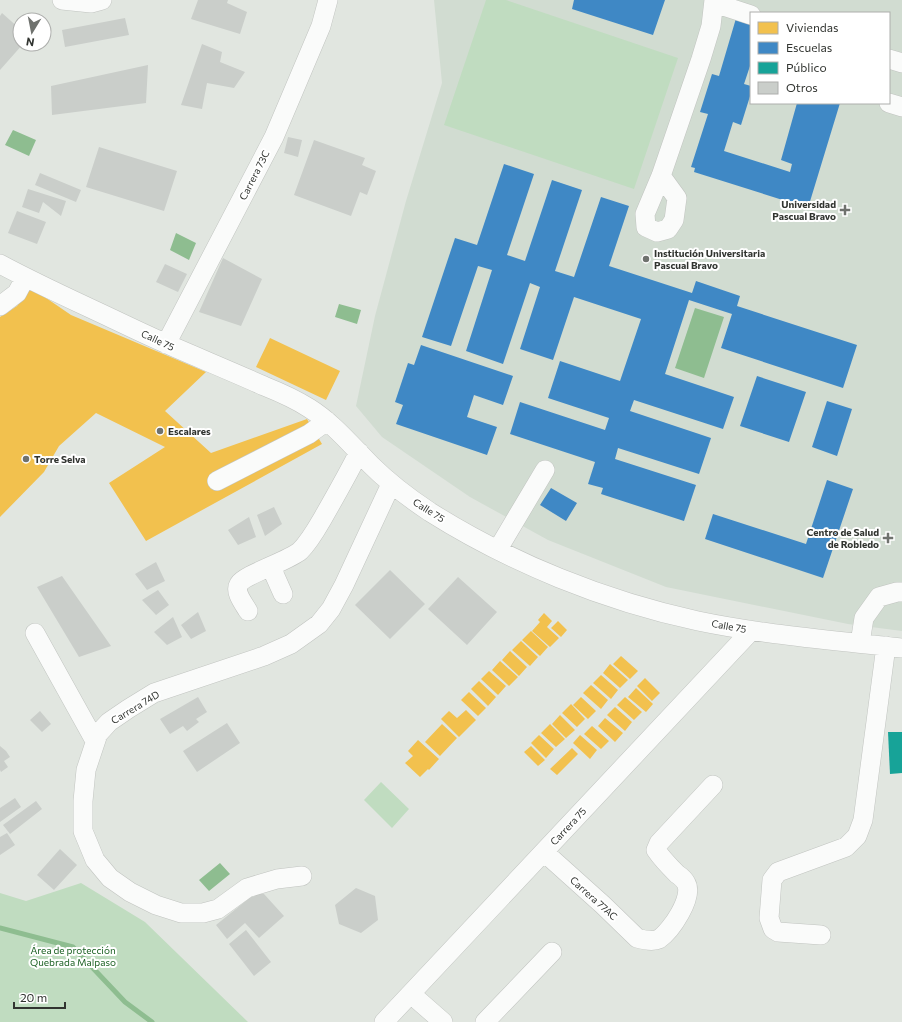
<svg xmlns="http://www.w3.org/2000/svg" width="902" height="1022" font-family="Commissioner,sans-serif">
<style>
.built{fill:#d1dcd1;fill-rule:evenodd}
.green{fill:#c0dcc0}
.water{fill:#8ebd90}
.homes{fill:#f2c14e}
.schools{fill:#3f88c5}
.public{fill:#17a398}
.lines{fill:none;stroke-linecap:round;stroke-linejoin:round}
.stream{stroke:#8ebd90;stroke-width:5}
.building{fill:#caceca}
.minor-casing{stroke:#c1c4c0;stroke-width:20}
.minor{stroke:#fafbfa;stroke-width:19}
.poi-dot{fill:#6f726e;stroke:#fff;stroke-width:1.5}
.labels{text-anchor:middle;stroke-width:4;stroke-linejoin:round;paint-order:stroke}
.street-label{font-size:10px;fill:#313430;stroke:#fff}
.poi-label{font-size:10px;font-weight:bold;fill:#313430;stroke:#fff;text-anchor:start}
.park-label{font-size:10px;fill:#1e6225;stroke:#fff}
</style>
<rect width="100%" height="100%" fill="#e1e6e0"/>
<path class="built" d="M 434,0 L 902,0 L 902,631 L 848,624 L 666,587 L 548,540 L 470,497 L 382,437 L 356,406 L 375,316 L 406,201 L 442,83 ZM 751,13 L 889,13 L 889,103 L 751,103 Z"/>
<path class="green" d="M 486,0 L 506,0 L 678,58 L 634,189 L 444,125 Z
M 381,782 L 409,809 L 392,828 L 364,800 Z
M 81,883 L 145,922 L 248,1022 L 0,1022 L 0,893 L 26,901 Z"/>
<path class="water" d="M 13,130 L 36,140 L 29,156 L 5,145 Z
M 176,233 L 196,243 L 189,260 L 170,250 Z
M 339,304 L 361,310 L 357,324 L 335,317 Z
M 695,308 L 724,317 L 704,378 L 675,368 Z
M 220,863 L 230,874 L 209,891 L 199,880 Z"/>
<path class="homes" d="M 30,287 L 71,315 L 206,372 L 165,411 L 211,453 L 307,419 L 322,444 L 146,541 L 109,483 L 165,447 L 96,413 L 59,446 L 44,472 L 0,517 L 0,317 L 17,306 Z
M 270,338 L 340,371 L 326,400 L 256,367 Z
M 544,613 L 552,621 L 547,627 L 559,638 L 550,647 L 532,631 L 540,622 L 538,620 Z
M 558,621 L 567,630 L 561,637 L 551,628 Z
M 531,631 L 548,647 L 540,656 L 522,640 Z
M 521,641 L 538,657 L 530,666 L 512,650 Z
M 510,651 L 527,667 L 519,676 L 502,660 Z
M 621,656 L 638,671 L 630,679 L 613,664 Z
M 500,661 L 518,677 L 509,686 L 492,670 Z
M 610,664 L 628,680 L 620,688 L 603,673 Z
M 489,671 L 506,686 L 498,695 L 481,679 Z
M 601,675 L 618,690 L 611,699 L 593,683 Z
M 645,678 L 660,693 L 652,701 L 637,686 Z
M 479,681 L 496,697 L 488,706 L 471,689 Z
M 591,685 L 608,700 L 601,709 L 583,693 Z
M 636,688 L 653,704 L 646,712 L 628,697 Z
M 469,692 L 486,708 L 478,716 L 461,700 Z
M 581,697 L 596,711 L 588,719 L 573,705 Z
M 625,697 L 642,712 L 634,720 L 617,705 Z
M 571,704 L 585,719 L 577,727 L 562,713 Z
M 615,707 L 632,722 L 625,731 L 607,715 Z
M 466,710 L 476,720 L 459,737 L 441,719 L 449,711 L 457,718 Z
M 560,715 L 575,730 L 566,738 L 552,724 Z
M 605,718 L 623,733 L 615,742 L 598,726 Z
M 442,724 L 457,738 L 440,756 L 425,742 Z
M 550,724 L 565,739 L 556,747 L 541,733 Z
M 592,726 L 609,741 L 601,749 L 584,734 Z
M 539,735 L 554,749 L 546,758 L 531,743 Z
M 580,735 L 597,750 L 590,759 L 573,743 Z
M 418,740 L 439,759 L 429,770 L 428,769 L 420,777 L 405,763 L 413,756 L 408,751 Z
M 531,746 L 545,760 L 538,766 L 524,752 Z
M 572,748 L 578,754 L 557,775 L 550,769 Z"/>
<path class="schools" d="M 574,0 L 665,0 L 653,35 L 572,9 Z
M 737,15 L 751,19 L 751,63 L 744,84 L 751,86 L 751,93 L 741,125 L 733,122 L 724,151 L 790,172 L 792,164 L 781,160 L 797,103 L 840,103 L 808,208 L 694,172 L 695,168 L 691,167 L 708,114 L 700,112 L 712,74 L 719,76 Z
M 504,164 L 534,174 L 507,255 L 525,261 L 552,180 L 582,190 L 555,271 L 574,277 L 601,197 L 629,206 L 609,266 L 692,293 L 696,281 L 740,296 L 737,306 L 857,345 L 843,388 L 721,348 L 732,314 L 689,300 L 665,374 L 734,397 L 723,429 L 634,400 L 630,411 L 711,438 L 699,474 L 618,448 L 615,459 L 696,485 L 684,521 L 601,494 L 603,488 L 588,484 L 595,462 L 510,434 L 520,402 L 605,430 L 609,418 L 548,398 L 560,361 L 620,381 L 641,319 L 574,297 L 553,360 L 520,349 L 540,287 L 530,283 L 503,364 L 466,351 L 492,270 L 478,266 L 451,346 L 422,337 L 455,238 L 477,245 Z
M 421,345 L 513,376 L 503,405 L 474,395 L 467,417 L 497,427 L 487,455 L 396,424 L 403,405 L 395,402 L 408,363 L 414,365 Z
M 757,376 L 806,392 L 789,442 L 740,426 Z
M 827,401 L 852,409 L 837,456 L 812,447 Z
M 827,480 L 853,489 L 823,578 L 705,539 L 713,514 L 806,544 Z
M 551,488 L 577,503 L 566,521 L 540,505 Z"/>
<path class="public" d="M 888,732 L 902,732 L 902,773 L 890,774 Z"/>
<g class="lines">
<path class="stream" d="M 0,928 L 73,947 L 125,1002 L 152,1022"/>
</g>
<path class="building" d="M 198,0 L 228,0 L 227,3 L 247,12 L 240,34 L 191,19 Z
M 2,13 L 20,29 L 20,44 L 23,44 L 0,70 L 0,16 Z
M 125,18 L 129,35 L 65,47 L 62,30 Z
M 202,44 L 222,52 L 220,62 L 245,72 L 234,88 L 207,83 L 202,109 L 181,105 Z
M 148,65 L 146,103 L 52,115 L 51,86 Z
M 288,137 L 302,140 L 298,157 L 284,153 Z
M 314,140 L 365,158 L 362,165 L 376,171 L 367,195 L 360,192 L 351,216 L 294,195 Z
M 99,147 L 177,171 L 164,211 L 86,187 Z
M 40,173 L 81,190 L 76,202 L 35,185 Z
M 28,189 L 66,201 L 61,216 L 43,202 L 39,213 L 22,207 Z
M 17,211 L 46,222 L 37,244 L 8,233 Z
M 223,258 L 262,279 L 241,326 L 199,312 Z
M 165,264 L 187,274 L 178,292 L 156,282 Z
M 274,507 L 282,524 L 265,536 L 257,515 Z
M 249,517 L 256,537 L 238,545 L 228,530 Z
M 156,562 L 165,581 L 147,590 L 135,574 Z
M 390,570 L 425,604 L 390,639 L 355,605 Z
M 62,576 L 111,646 L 79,657 L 37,587 Z
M 458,577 L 497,612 L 467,645 L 428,609 Z
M 158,590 L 169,605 L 156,615 L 142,600 Z
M 198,612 L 206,631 L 191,639 L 181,625 Z
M 173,617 L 182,637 L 167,645 L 154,632 Z
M 198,697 L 207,712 L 196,719 L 199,722 L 187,731 L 183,726 L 170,734 L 160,719 Z
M 40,711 L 51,724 L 42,732 L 30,720 Z
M 227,723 L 240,743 L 197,772 L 183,751 Z
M 0,746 L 6,751 L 10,757 L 4,761 L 8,767 L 1,772 L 0,770 Z
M 15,798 L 21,807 L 0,822 L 0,808 Z
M 36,801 L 42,809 L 10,834 L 3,825 Z
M 7,833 L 15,845 L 0,855 L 0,837 Z
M 60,849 L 77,865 L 54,890 L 37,875 Z
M 356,888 L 375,896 L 378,920 L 361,933 L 339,924 L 335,905 Z
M 258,894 L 264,894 L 284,916 L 259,938 L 245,923 L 227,939 L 216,925 L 252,896 L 253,897 Z
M 246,930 L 271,962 L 254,976 L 229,944 Z"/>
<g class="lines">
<defs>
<path id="minor" d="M 62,0 L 91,3 L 102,0
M 714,3 L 751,15
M 889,59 L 902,63
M 889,103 L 902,107
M 661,176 L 677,198 L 674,220 L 668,229 L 657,232 L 646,227 L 645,214 L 661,176 L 701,59 L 711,26 L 714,0
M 0,264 C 37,284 75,301 113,319 C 134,329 155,339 176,348 C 206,361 235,373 264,386 C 279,392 295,399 309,408 C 333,423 351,445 371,465 C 389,483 409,498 430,512 C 511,563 605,601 698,621 C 765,635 834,640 902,648
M 0,306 L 17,293 L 25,278
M 166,344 L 274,137 L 321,26 L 328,0
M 217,481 L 309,434 L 327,421
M 498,549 L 545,470
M 271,567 L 283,594
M 248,611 C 244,604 234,592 239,584 C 244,575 288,561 300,551 C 310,541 317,528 324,516 C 336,495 348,474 359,452
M 35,633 L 95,741
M 860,643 L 864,618 L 879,597 L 897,592 L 902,592
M 544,852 L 603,905 L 637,938 C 644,940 653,942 659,939 C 671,931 694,897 686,883 C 684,879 680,876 677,874 C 669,866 662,859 656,850 L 659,843 L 713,785
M 302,876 L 277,879 L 247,888 L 218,909 L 203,913 L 181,913 L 156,905 L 130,892 L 110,878 L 95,860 L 83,831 L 83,801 L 86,770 L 98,734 L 109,722 L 128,709 L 154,693 L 264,656 L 291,644 L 319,624 L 331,609 L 344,585 L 391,484
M 821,935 L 778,932 L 773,929 L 769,918 L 772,880 L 778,872 L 846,847 L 857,836 L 863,820 L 886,646
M 411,994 L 443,1022
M 384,1022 L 751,631
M 485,1022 L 552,952"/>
</defs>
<use href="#minor" class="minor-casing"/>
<use href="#minor" class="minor"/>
</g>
<g class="poi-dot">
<path d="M843 204h4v4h4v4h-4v4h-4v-4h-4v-4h4z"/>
<circle cx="646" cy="259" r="4"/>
<circle cx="160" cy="431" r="4"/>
<circle cx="26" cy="459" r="4"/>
<path d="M886 532h4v4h4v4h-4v4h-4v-4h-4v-4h4z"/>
</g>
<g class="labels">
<g class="street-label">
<text transform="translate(254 175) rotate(-63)" y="4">Carrera 73C</text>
<text transform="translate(158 340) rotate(25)" y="4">Calle 75</text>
<text transform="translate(429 510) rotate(32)" y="4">Calle 75</text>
<text transform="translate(729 626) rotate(10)" y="4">Calle 75</text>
<text transform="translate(135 707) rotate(-31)" y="4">Carrera 74D</text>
<text transform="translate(568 826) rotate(-47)" y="4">Carrera 75</text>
<text transform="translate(594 898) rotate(42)" y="4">Carrera 77AC</text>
</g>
<g class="poi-label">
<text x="836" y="208" text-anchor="end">Universidad<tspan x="836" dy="12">Pascual Bravo</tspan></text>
<text x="654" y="257">Institución Universitaria<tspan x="654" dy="12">Pascual Bravo</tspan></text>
<text x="168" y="435">Escalares</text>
<text x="34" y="463">Torre Selva</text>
<text x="879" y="536" text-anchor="end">Centro de Salud<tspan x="879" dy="12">de Robledo</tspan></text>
</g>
<g class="park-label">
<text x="73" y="954">Área de protección<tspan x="73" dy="12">Quebrada Malpaso</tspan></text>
</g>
</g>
<rect x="750" y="12" width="140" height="92" fill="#ffffff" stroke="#adaeac"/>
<rect x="758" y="22" width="20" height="12" fill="#f2c14e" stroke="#adaeac"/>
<text x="786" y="32" font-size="12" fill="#313430">Viviendas</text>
<rect x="758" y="42" width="20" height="12" fill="#3f88c5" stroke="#adaeac"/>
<text x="786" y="52" font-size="12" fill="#313430">Escuelas</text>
<rect x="758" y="62" width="20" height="12" fill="#17a398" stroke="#adaeac"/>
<text x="786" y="72" font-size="12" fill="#313430">Público</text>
<rect x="758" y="82" width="20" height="12" fill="#caceca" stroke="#adaeac"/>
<text x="786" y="92" font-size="12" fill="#313430">Otros</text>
<g transform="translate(32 32) rotate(190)"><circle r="19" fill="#ffffff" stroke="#adaeac"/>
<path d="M0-3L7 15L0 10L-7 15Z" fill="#6f726e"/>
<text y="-6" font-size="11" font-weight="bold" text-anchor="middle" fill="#313430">N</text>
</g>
<path d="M14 1002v6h51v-6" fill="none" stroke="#313430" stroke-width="2"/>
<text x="20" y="1002" font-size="12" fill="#313430" stroke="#ffffff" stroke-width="3" paint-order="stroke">20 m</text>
</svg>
